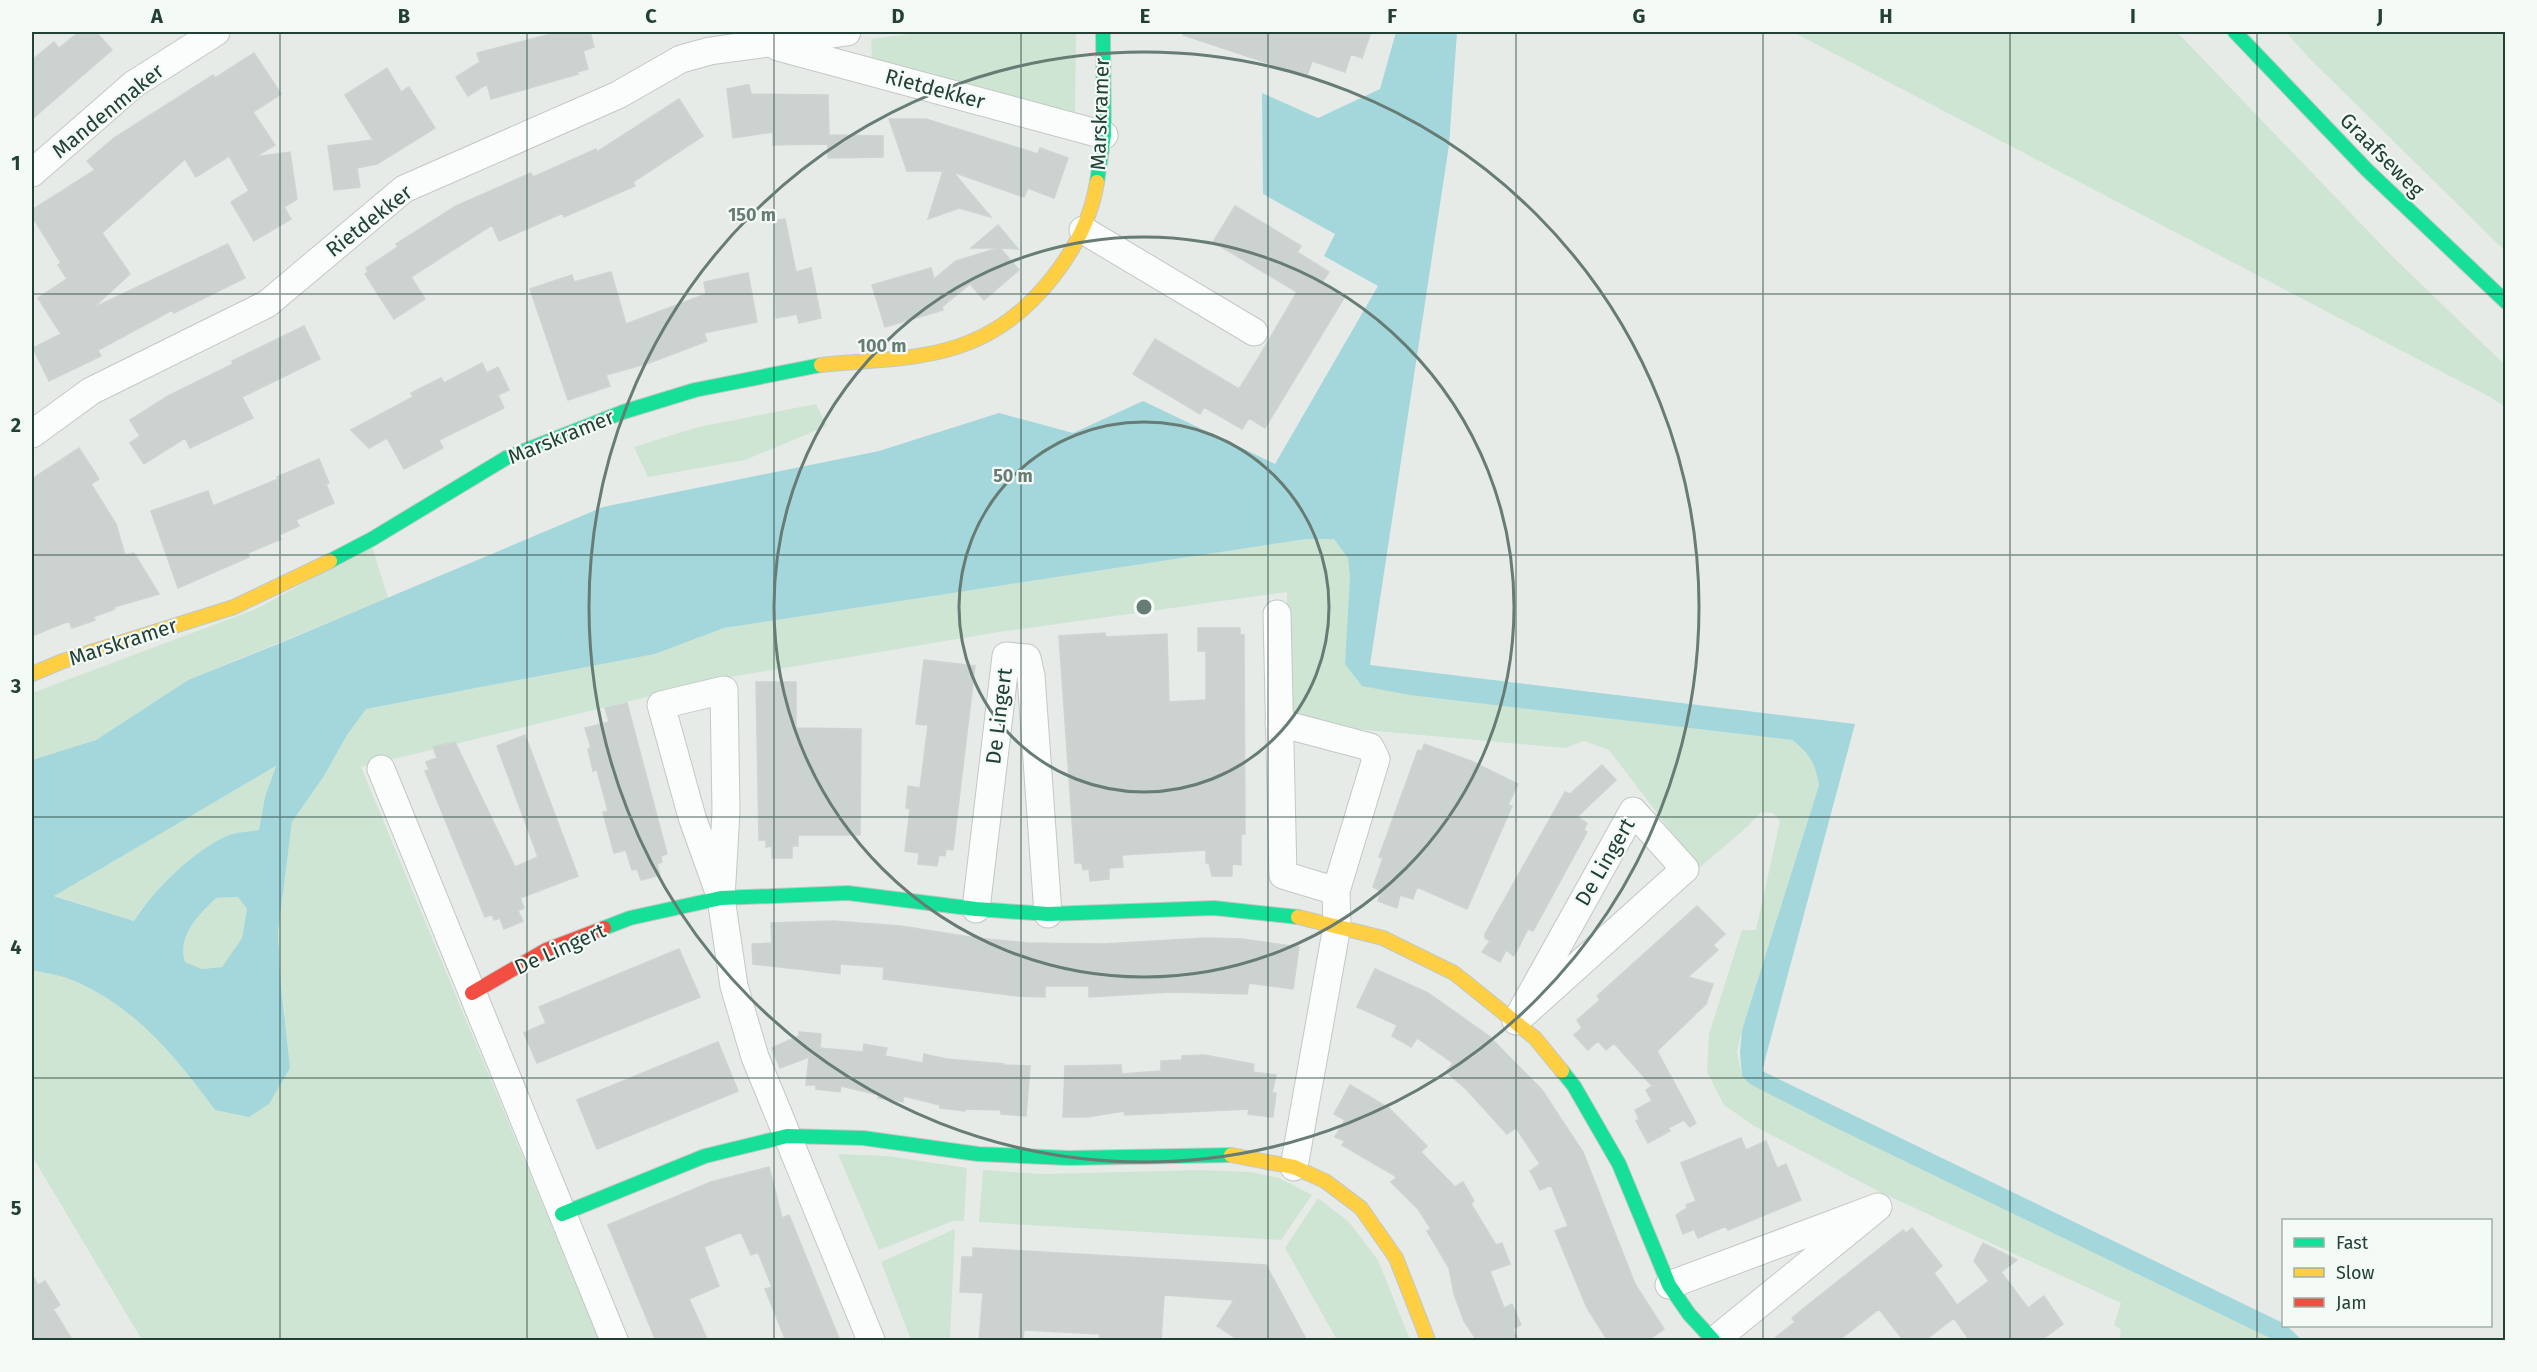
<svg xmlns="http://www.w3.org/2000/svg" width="2537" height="1372" font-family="'Fira Sans',sans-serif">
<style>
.green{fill:#cee5d3}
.water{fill:#a4d7db;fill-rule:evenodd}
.building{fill:#ccd2d0;stroke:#ced4d1;stroke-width:1.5}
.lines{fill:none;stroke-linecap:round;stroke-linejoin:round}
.street-casing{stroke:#c3c8c5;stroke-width:29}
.fast-casing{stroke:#c1c9c5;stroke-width:16}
.slow-casing{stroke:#c1c9c5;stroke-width:16}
.jam-casing{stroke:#c1c9c5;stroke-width:16}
.street{stroke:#fbfcfc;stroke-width:27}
.fast{stroke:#16e098;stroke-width:14}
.slow{stroke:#ffcf43;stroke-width:14}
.jam{stroke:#f24e42;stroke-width:14}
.grid{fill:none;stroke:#214036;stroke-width:1.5;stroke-opacity:0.55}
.ring{fill:none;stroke:#667c74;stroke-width:3}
.labels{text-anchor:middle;stroke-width:4.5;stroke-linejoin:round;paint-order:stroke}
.street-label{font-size:21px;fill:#214036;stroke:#f4faf6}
.centre{fill:#667c74;stroke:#f4faf6;stroke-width:3}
.ring-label{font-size:18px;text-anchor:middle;font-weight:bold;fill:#667c74;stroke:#f4faf6;stroke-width:4.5;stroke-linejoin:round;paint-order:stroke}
.neatline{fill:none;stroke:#214036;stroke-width:2}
.grid-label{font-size:20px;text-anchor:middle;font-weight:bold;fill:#214036}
</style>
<rect width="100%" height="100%" fill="#e6ebe8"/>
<path class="green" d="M 925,32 L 1076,32 L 1075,117 L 872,61 L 871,39 Z
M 1793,32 L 2177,32 L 2391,255 L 2505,365 L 2505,407 L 2490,397 Z
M 2286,32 L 2505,32 L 2505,251 L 2310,59 Z
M 816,404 L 827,426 L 745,460 L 648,477 L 634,447 L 698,427 Z
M 1306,539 L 1334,539 C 1338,545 1345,552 1348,558 C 1357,582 1347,638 1345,664 L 1792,740 C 1810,754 1815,762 1819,785 L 1742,1030 L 1737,1052 L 1742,1076 L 2274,1340 L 2119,1340 L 2121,1330 L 2114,1325 L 2121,1303 L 1882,1193 L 1754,1126 L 1724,1105 L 1707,1072 L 1709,1034 L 1742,930 L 1756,930 L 1780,821 L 1773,813 L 1761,812 L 1748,826 L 1699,868 L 1609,750 L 1584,741 L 1565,748 L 1288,723 L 1287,592 L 999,632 L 724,678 L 361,767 L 599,1340 L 142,1340 L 32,1156 L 32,970 C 45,973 60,975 72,980 C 136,1007 175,1056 215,1110 L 285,1014 L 281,986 L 278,932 L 292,822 L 324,776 L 347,735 L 366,709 L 655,654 L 724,628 Z
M 372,546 L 388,598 L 188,680 L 96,740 L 32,760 L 32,693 L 256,609 Z
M 277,766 L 265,797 L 259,830 L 227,836 L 141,909 L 134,921 L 53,895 Z
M 238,897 L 247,909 L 242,938 L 222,967 L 202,969 L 185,962 C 177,935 199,915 216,898 Z
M 838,1154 L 888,1156 L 967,1168 L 964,1221 L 953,1221 L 879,1250 Z
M 983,1170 L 1042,1174 L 1201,1170 L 1251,1172 L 1279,1178 L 1312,1195 L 1281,1240 L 979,1222 Z
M 1318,1198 L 1349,1222 L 1378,1260 L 1410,1340 L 1337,1340 L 1285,1248 Z
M 955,1229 L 950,1340 L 911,1340 L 881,1262 Z"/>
<path class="water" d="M 1396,32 L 1457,32 L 1449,145 L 1370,665 L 1855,724 L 1762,1071 L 2283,1323 L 2284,1326 L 2287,1326 L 2302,1340 L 2274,1340 L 1828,1124 L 1750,1084 L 1742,1076 L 1740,1053 L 1742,1030 L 1819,785 C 1815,763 1810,754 1792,740 L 1410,695 L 1362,686 L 1345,664 L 1350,576 L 1348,558 L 1334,539 L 1306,539 L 724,628 L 655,654 L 366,709 L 347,735 L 324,776 L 292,822 L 278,932 L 281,986 L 290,1068 L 269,1104 L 249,1117 L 215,1110 C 175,1056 136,1007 72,980 C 60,975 45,973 32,970 L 32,760 L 96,740 L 188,680 L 278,644 L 603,507 L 879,451 L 999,413 L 1073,433 L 1143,401 L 1275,464 L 1378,286 L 1324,256 L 1335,234 L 1263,194 L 1262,93 L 1318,118 L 1380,89 ZM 276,766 L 265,797 L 259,830 C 249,832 236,832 227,836 C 195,849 152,892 134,921 L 54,896 ZM 238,897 L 247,909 L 242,938 L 222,967 L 202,969 L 185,962 C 177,935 199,915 216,898 Z"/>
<path class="building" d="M 79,32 L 96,32 L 112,50 L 32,119 L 32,60 L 54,42 L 59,48 Z
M 559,32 L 590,32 L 594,47 L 583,51 L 588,69 L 577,72 L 578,74 L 491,99 L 487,84 L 468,96 L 456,77 L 480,62 L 477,53 Z
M 1183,32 L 1371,32 L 1362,58 L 1351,54 L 1345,72 L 1312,61 L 1307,76 L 1183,35 Z
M 254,53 L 281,94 L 253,112 L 275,145 L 255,157 L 290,152 L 297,199 L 284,207 L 291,219 L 254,241 L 231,202 L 249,191 L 229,156 L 196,177 L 185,159 L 102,233 L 130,274 L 93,308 L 228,244 L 245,278 L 174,313 L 172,310 L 154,320 L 98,350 L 101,356 L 49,381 L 33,348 L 61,334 L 38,298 L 67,279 L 58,265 L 61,263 L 32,216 L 32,210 L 95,170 L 87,161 L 114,138 L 213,75 L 215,78 Z
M 387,68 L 401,92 L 409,87 L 435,128 L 377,164 L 357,168 L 360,187 L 334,190 L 328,146 L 373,140 L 345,95 Z
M 746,85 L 749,85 L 751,94 L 828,95 L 829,135 L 883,136 L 883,157 L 828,158 L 828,144 L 773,145 L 773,132 L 733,138 L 727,89 Z
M 679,99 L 703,136 L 633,182 L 635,186 L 564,217 L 563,213 L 499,241 L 492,225 L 411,277 L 425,299 L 394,319 L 365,274 L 368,272 L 366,268 L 398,247 L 396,244 L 456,206 L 531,173 L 533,177 L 596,149 L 597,152 Z
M 889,119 L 926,119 L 1038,154 L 1040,148 L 1068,158 L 1054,198 L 1028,188 L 1024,197 L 953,172 L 991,217 L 959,208 L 928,219 L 943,171 L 907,171 Z
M 1235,206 L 1301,246 L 1297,252 L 1329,272 L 1321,284 L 1344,298 L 1265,428 L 1249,418 L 1242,429 L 1204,407 L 1200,414 L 1133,374 L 1155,339 L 1239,389 L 1259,357 L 1297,292 L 1213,242 Z
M 785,219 L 796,272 L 811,268 L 821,318 L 799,323 L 797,314 L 776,318 L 775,220 Z
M 998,225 L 1018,249 L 1000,248 L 1019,270 L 984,300 L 970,284 L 942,307 L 943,310 L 885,327 L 872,285 L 931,268 L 934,279 L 956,261 L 999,248 L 971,248 Z
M 611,272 L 626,324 L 706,294 L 704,282 L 748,273 L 757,322 L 704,333 L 707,341 L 649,363 L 606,375 L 610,386 L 568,400 L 530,289 L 572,275 L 574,282 Z
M 304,326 L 320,359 L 242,397 L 253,418 L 190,448 L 185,438 L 144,464 L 130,443 L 140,436 L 130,420 L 168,396 L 233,364 L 232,361 Z
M 482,363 L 487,373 L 498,367 L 509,390 L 498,395 L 504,408 L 439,440 L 443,448 L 404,469 L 387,438 L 369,448 L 351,430 L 413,397 L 411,393 L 441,378 L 444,383 Z
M 79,448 L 99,479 L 91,484 L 116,524 L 125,555 L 134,553 L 159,594 L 114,607 L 115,609 L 93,617 L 95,620 L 72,628 L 69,621 L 32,636 L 32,479 Z
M 319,459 L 329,483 L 326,484 L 334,503 L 296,520 L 299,526 L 279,535 L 281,539 L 248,553 L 249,557 L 178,588 L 151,511 L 208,491 L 213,506 L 278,479 L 277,477 Z
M 1198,628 L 1240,628 L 1240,635 L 1244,635 L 1245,834 L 1241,834 L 1241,865 L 1232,864 L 1232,876 L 1212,876 L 1209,863 L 1206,863 L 1206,850 L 1122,855 L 1123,867 L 1109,868 L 1109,879 L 1090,881 L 1089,869 L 1083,870 L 1082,863 L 1075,863 L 1059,636 L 1105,633 L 1106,637 L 1167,634 L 1169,702 L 1206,700 L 1206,651 L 1198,651 Z
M 924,660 L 975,666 L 953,850 L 946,849 L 945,856 L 939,855 L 937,866 L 918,864 L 919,853 L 905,851 L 910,809 L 906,808 L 908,786 L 920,788 L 928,725 L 916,724 Z
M 756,682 L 796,682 L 796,728 L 861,729 L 860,835 L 798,835 L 798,846 L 792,846 L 792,858 L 772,858 L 772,846 L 766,847 L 766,840 L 759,840 Z
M 627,703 L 667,854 L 661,856 L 662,862 L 657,864 L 660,875 L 641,880 L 637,869 L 632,870 L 626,850 L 614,853 L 603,812 L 608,811 L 597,770 L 593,771 L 588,749 L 591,748 L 585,728 L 609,722 L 605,708 Z
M 525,735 L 578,876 L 520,898 L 524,908 L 518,911 L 523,921 L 504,929 L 500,918 L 494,920 L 492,914 L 485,917 L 425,771 L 429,770 L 426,762 L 437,758 L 433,747 L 455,742 L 515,867 L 538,857 L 497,746 Z
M 1424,744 L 1471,761 L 1518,784 L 1508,805 L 1512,806 L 1467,909 L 1417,887 L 1413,899 L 1400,895 L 1397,908 L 1378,901 L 1381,891 L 1373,887 L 1383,858 L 1379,857 L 1391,824 L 1418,750 L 1422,751 Z
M 1602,765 L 1616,780 L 1577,817 L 1587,823 L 1584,830 L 1587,832 L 1533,931 L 1528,929 L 1514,956 L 1506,950 L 1500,962 L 1482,952 L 1490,941 L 1485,938 L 1485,934 L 1565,792 L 1570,794 Z
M 1697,906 L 1725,934 L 1713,945 L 1718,950 L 1688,977 L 1713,984 L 1706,1004 L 1657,1051 L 1696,1123 L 1690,1127 L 1684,1120 L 1668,1128 L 1670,1131 L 1648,1143 L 1636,1121 L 1639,1119 L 1635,1110 L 1652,1101 L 1646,1090 L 1652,1086 L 1614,1043 L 1606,1050 L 1598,1041 L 1588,1050 L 1574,1035 L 1582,1028 L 1577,1020 L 1600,1000 L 1597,996 Z
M 833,921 L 901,926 L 976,938 L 1029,943 L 1104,944 L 1206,938 L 1242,939 L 1299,947 L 1293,989 L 1249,983 L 1247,994 L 1171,992 L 1089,997 L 1089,986 L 1045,986 L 1045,997 L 1018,996 L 883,979 L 884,967 L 840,964 L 840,974 L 753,964 L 752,944 L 772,943 L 771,923 Z
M 679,949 L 700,997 L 537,1063 L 524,1033 L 546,1023 L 539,1007 Z
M 1375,969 L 1428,993 L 1489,1036 L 1542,1090 L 1583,1152 L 1635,1284 L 1664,1329 L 1647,1341 L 1608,1341 L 1587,1308 L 1555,1231 L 1568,1226 L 1551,1185 L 1540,1190 L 1530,1171 L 1540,1164 L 1516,1128 L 1507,1134 L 1466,1089 L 1446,1072 L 1453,1063 L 1417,1038 L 1411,1047 L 1401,1041 L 1392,1036 L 1397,1025 L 1357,1007 Z
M 799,1032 L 821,1034 L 820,1048 L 863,1052 L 864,1044 L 887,1048 L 885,1056 L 923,1063 L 924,1054 L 946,1059 L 1004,1064 L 1004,1065 L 1030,1066 L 1026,1116 L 1001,1114 L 1001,1110 L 965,1109 L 965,1111 L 940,1108 L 940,1105 L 904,1096 L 903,1102 L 878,1098 L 879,1095 L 841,1086 L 840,1092 L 816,1089 L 816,1085 L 806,1085 L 809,1057 L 780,1068 L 772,1048 L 799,1036 Z
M 718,1042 L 738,1091 L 597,1149 L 577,1100 Z
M 1204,1055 L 1254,1064 L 1253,1072 L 1276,1075 L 1272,1093 L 1276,1093 L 1273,1117 L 1248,1114 L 1249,1109 L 1125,1115 L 1124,1111 L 1087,1117 L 1063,1117 L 1065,1066 L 1121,1065 L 1122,1074 L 1161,1071 L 1161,1061 L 1182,1060 L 1182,1056 Z
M 1350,1085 L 1389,1108 L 1427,1146 L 1421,1152 L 1455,1187 L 1463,1182 L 1474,1201 L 1471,1204 L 1496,1245 L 1502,1243 L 1510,1264 L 1490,1271 L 1504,1308 L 1512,1304 L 1521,1325 L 1513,1329 L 1519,1341 L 1477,1341 L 1464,1321 L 1454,1294 L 1449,1268 L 1427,1231 L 1431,1229 L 1418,1209 L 1391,1182 L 1397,1177 L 1342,1145 L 1345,1141 L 1335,1137 L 1345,1120 L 1334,1114 Z
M 1741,1138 L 1746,1150 L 1766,1141 L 1777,1168 L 1786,1164 L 1801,1200 L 1728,1230 L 1726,1226 L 1698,1238 L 1694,1229 L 1683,1234 L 1676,1215 L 1687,1208 L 1686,1205 L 1696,1201 L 1681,1163 Z
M 769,1167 L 782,1218 L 789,1215 L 840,1341 L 786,1341 L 765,1289 L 772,1287 L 758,1252 L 751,1255 L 741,1232 L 704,1247 L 719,1286 L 689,1299 L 708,1341 L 656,1341 L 608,1225 L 711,1182 Z
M 1912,1228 L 1942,1266 L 1934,1273 L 1957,1305 L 1989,1281 L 1974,1261 L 1983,1243 L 2017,1260 L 2001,1272 L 2028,1308 L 2044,1296 L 2063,1324 L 2040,1341 L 1970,1341 L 1954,1318 L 1924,1341 L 1904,1341 L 1879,1309 L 1838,1341 L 1771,1341 L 1795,1322 L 1792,1318 L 1814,1300 L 1903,1230 L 1906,1233 Z
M 973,1248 L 1266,1265 L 1307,1341 L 1240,1341 L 1217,1326 L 1234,1300 L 1164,1295 L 1161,1341 L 1099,1341 L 1100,1334 L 1024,1330 L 1023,1341 L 979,1341 L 983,1293 L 960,1292 L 962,1257 L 973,1257 Z
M 32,1274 L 38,1285 L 45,1281 L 60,1305 L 53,1309 L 73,1341 L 32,1341 Z"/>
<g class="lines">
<defs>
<path id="street" d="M 778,47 L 1104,135
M 32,173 L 134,84 L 216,32
M 1083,230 L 1254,332
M 32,434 L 91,391 L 267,304 L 404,189 L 618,95 L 681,59 L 710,51 L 847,32
M 1277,614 L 1283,875 L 1336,891
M 724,690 L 726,812 L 721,898 L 692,817 L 661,705 Z
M 1279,723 L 1370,747 L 1376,759 L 1336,891 L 1337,926 L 1294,1167
M 381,769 L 614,1340
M 1633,811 L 1685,869 L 1516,1021 Z
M 721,898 L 734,986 L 755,1057 L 871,1340
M 976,909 L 1006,656 L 1027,658 L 1031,676 L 1048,914
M 1669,1285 L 1878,1207 L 1715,1340"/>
<path id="fast" d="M 2235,32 L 2367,170 L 2506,302
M 1097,182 L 1104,135 L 1103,32
M 330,561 L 372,539 L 506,458 L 623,412 L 695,390 L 821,365
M 604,928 L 630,918 L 721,898 L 848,893 L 976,909 L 1048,914 L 1214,908 L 1298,917
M 1562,1071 L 1574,1086 L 1619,1164 L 1669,1285 L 1689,1314 L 1713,1340
M 562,1214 L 705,1156 L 787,1136 L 863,1138 L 978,1154 L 1069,1158 L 1231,1155"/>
<path id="slow" d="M 821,365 C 869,360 925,361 970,342 C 1031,318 1087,247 1097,182
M 32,674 L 63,661 L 234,607 L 330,561
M 1298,917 L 1383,938 L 1454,973 L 1535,1038 L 1562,1071
M 1231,1155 L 1294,1167 L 1325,1181 L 1361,1208 L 1396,1258 L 1428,1340"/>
<path id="jam" d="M 472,993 L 546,950 L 604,928"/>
</defs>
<use href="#street" class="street-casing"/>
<use href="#fast" class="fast-casing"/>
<use href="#slow" class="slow-casing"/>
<use href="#jam" class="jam-casing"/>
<use href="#street" class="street"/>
<use href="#fast" class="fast"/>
<use href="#slow" class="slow"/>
<use href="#jam" class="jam"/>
</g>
<path class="grid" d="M 280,32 L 280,1340M 527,32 L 527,1340M 774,32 L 774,1340M 1021,32 L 1021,1340M 1268,32 L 1268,1340M 1516,32 L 1516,1340M 1763,32 L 1763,1340M 2010,32 L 2010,1340M 2257,32 L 2257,1340M 32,294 L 2506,294M 32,555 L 2506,555M 32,817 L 2506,817M 32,1078 L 2506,1078"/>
<g class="ring">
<circle cx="1144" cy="607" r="185"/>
<circle cx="1144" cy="607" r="370"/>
<circle cx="1144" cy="607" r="555"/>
</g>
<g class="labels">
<g class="street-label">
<text transform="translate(935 89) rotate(15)" y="7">Rietdekker</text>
<text transform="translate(108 111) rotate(-39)" y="7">Mandenmaker</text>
<text transform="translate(1100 114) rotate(-88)" y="7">Marskramer</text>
<text transform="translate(2382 155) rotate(45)" y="7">Graafseweg</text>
<text transform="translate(369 221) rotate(-38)" y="7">Rietdekker</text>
<text transform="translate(561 437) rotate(-22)" y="7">Marskramer</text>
<text transform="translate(123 642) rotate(-18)" y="7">Marskramer</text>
<text transform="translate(999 716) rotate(-83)" y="7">De Lingert</text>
<text transform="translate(1605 862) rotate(-60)" y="7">De Lingert</text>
<text transform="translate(560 949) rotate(-24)" y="7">De Lingert</text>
</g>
</g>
<circle cx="1144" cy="607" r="9" class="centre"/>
<g class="ring-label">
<text x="752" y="221">150 m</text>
<text x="882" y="352">100 m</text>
<text x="1013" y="482">50 m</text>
</g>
<rect width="2537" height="1372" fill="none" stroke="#f4faf6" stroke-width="66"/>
<rect x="2282" y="1219" width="210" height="108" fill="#f4faf6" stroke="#a0b0a9" stroke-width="1.5"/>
<rect x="2294" y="1238" width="30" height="9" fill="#16e098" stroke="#a0b0a9" stroke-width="1.5"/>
<text x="2336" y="1249" font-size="18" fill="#214036">Fast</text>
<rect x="2294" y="1268" width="30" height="9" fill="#ffcf43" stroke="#a0b0a9" stroke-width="1.5"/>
<text x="2336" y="1279" font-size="18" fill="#214036">Slow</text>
<rect x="2294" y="1298" width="30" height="9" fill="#f24e42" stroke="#a0b0a9" stroke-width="1.5"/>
<text x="2336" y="1309" font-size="18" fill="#214036">Jam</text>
<rect x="33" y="33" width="2471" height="1306" class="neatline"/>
<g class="grid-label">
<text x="157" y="23">A</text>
<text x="404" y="23">B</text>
<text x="651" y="23">C</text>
<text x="898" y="23">D</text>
<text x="1145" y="23">E</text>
<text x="1392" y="23">F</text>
<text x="1639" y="23">G</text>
<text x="1886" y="23">H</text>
<text x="2133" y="23">I</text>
<text x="2380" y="23">J</text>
<text x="16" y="170">1</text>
<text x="16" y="432">2</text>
<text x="16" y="693">3</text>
<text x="16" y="954">4</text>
<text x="16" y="1215">5</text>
</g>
</svg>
